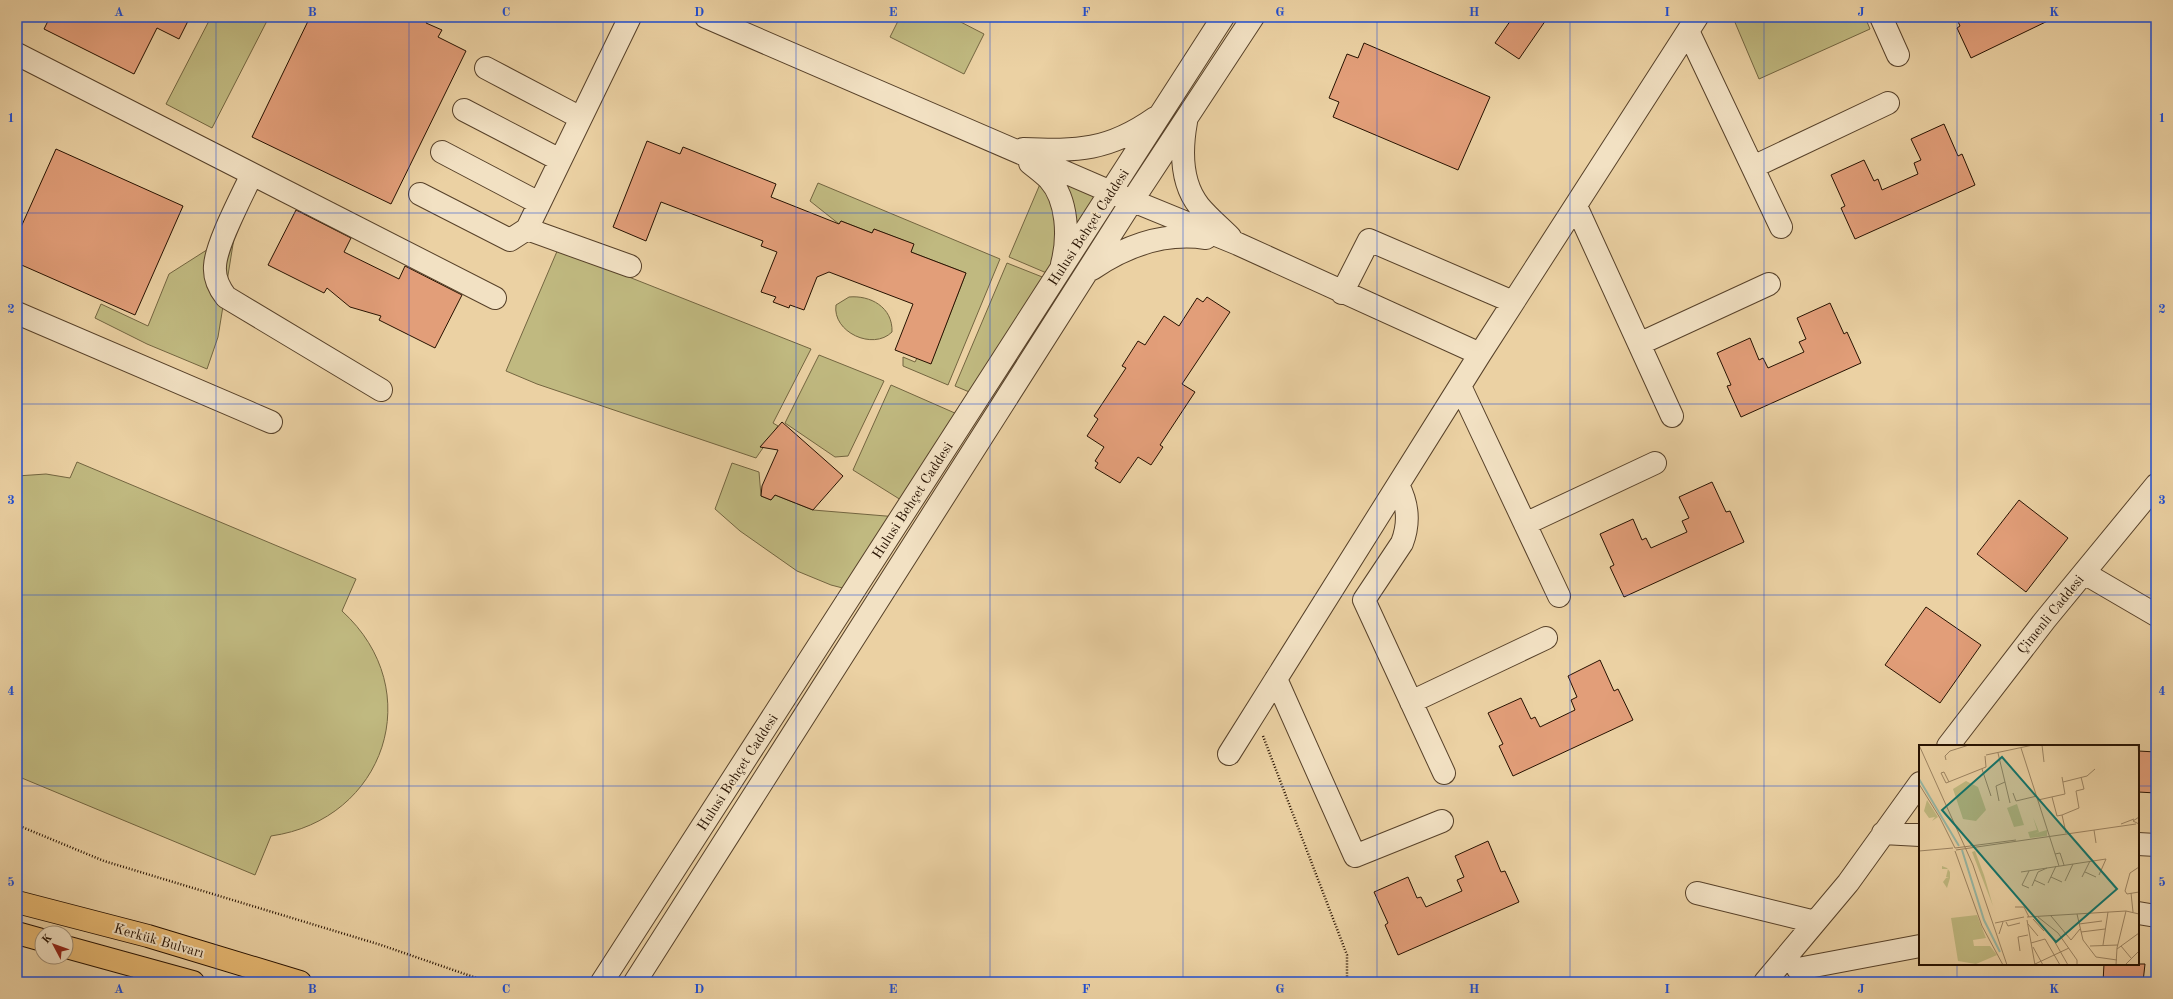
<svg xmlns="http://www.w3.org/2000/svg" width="2173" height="999" font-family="'Old Standard TT',serif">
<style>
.green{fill:#c0b980;stroke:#736540}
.building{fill:#e29e79;stroke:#261100}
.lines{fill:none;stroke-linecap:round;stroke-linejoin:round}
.minor-casing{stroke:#574129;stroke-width:24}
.major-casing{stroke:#261100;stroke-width:24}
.path{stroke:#261100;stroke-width:2.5;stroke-dasharray:1 2;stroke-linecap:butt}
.minor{stroke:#f2e1c3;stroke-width:22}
.major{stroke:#e6b872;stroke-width:22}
.grid{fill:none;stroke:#1d4ed8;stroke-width:1;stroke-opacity:0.55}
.labels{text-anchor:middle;stroke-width:4;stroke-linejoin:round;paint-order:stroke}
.street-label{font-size:14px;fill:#261100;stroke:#f2e1c3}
.inset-river{fill:none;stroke:#98b7a5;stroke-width:2}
.inset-road{fill:none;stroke:#9c8462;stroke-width:1}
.view{fill:#0f766e;fill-opacity:0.15;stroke:#0f766e;stroke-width:2}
.inset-edge{fill:none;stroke:#261100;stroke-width:2}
.neatline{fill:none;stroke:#1d4ed8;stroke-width:1.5}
.grid-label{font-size:13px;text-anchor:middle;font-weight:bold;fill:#1d4ed8}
</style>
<rect width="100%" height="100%" fill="#ebd1a3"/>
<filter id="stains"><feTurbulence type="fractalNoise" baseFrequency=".005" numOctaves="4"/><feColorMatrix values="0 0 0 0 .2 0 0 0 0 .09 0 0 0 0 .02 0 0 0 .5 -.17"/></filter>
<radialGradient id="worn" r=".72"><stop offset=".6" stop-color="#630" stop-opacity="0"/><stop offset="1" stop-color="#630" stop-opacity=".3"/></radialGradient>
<path class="green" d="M 211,17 L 269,17 L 212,128 L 166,104 Z
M 900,17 L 951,17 L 984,34 L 964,74 L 890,37 Z
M 1741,17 L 1865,17 L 1870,29 L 1759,79 L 1734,20 Z
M 1046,170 L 1088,188 L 1099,201 L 1063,280 L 1009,257 Z
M 818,183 L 1000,259 L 948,385 L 903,366 L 903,357 L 915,362 L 917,358 L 931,363 L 966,273 L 911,252 L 913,244 L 874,229 L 872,233 L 841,221 L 839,224 L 810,201 Z
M 235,232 L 218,337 L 207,369 L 147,344 L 95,318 L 101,304 L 148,326 L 169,274 Z
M 558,249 L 811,349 L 773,423 L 778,426 L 756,458 L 537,384 L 506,371 Z
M 1007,263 L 1060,284 L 986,399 L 955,386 Z
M 849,297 C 870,295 893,307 892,332 C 873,351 832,332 836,305 Z
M 819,355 L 884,381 L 848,456 L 835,457 L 785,423 Z
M 891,385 L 973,421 L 917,510 L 853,470 Z
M 77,462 L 356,579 L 342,611 C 429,690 385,820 271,836 L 255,875 L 17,776 L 17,476 L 46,474 L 70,478 Z
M 732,463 L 759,472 L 761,496 L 771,500 L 775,495 L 813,510 L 910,518 L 862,593 L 831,585 L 797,571 L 740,531 L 715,509 Z"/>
<path class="building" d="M 50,17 L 190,17 L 179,39 L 157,28 L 134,74 L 44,29 Z
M 310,17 L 429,17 L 426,23 L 442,30 L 438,37 L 466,51 L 391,204 L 252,137 Z
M 1513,17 L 1548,17 L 1519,59 L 1495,43 Z
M 1956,17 L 2056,17 L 1971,58 L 1957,28 L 1960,26 Z
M 1364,43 L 1490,97 L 1458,170 L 1333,117 L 1339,102 L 1329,98 L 1347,54 L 1358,58 Z
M 1944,124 L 1958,156 L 1962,154 L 1975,185 L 1855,239 L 1841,208 L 1845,206 L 1831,175 L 1864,160 L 1874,181 L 1878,179 L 1882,190 L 1918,174 L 1914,163 L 1921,160 L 1911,139 Z
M 647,141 L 680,154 L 683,147 L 776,184 L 771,197 L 839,224 L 841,221 L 872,233 L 874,229 L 914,244 L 911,252 L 966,273 L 931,364 L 895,350 L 913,304 L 829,272 L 817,277 L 804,310 L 790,305 L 789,308 L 773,302 L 776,297 L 761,292 L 777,252 L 761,246 L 763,241 L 661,202 L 646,241 L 613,227 Z
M 56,149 L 183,206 L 135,315 L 17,263 L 17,236 Z
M 296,210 L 351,238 L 344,252 L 399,279 L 405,266 L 462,295 L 435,348 L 379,320 L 381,316 L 350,307 L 327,288 L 324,293 L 268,265 Z
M 1207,297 L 1230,312 L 1182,384 L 1195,392 L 1160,445 L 1163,447 L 1151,465 L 1138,457 L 1120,483 L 1095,468 L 1098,463 L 1095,461 L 1104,447 L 1087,436 L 1098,419 L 1094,416 L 1126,368 L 1122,366 L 1138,341 L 1145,345 L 1164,316 L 1179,326 L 1197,298 L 1203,302 Z
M 1830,303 L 1844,334 L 1847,332 L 1861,363 L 1741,417 L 1727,386 L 1731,385 L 1717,353 L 1750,338 L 1759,360 L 1763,358 L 1768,368 L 1804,352 L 1799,342 L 1806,339 L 1797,318 Z
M 782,422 L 843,476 L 813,510 L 775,495 L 771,500 L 761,496 L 762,486 L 778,450 L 760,447 Z
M 1712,482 L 1726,512 L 1730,511 L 1744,542 L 1624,597 L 1610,567 L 1614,565 L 1600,534 L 1633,519 L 1642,540 L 1646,538 L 1651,548 L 1687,532 L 1682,521 L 1689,518 L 1679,497 Z
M 2019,500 L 2068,538 L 2026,592 L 1977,554 Z
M 1926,607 L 1981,645 L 1940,703 L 1885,665 Z
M 1600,660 L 1614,691 L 1618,689 L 1633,720 L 1513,776 L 1499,746 L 1503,744 L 1488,713 L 1521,698 L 1531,719 L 1535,717 L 1540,727 L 1575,710 L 1571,700 L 1577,697 L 1568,676 Z
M 2138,751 L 2156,752 L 2156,793 L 2138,792 Z
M 1488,841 L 1501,872 L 1505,871 L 1519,902 L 1398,955 L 1385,925 L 1388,923 L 1374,892 L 1408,877 L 1417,898 L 1421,897 L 1426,907 L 1462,891 L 1457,880 L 1464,877 L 1455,856 Z
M 2104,964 L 2145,964 L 2143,982 L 2103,982 Z"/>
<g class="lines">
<defs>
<path id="minor" d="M 706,17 L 1111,192 L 1238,244 L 1480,354
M 1881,17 L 1898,55
M 1688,31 L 1781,227
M 17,54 L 495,298
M 486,68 L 581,118
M 464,110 L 560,160
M 1186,122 C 1181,150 1180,182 1199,206 C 1208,217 1220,227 1230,237
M 1023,149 C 1078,151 1108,151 1155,118
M 442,152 L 539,203
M 1030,163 C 1036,168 1043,173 1049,179 C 1068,200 1069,238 1062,264
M 1753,167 L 1888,103
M 252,174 C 242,196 216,244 215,266 C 214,278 219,288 226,297 L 381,390
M 420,194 L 510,240 L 527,229 L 630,17
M 1576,206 L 1672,416
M 527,229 L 630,266
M 1092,269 C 1127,245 1164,232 1206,238
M 1342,293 L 1369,240 L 1513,302
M 17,313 L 271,422
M 1639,344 L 1769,284
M 1460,386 L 1559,596
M 1398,485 C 1408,504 1410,522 1402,543 L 1364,600 L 1444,773
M 1525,524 L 1655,463
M 2084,573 L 2156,615
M 1276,679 L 1355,856 L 1442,821
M 1411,702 L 1546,638
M 1948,746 L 2045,620 L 2156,485
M 1229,754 L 1480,354 L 1697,17
M 1883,833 L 1920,835
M 2138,844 L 2156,845
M 1697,893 L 1815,922
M 2138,913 L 2156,916
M 1798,969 L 1920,946
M 602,982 L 1223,17
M 635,982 L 1132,201 L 1253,17
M 1765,982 L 1848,883 L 1920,783"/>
<path id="major" d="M 17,902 L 148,936 L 300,982
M 17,933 L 42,940
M 66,947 L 193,982"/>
</defs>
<use href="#minor" class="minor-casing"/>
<use href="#major" class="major-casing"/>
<path class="path" d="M 1263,736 L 1347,955 L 1347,982
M 17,825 L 104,861 L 381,945 L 488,982"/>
<use href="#minor" class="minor"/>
<use href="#major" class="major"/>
</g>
<path class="grid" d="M 216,17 L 216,982M 409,17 L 409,982M 603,17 L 603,982M 796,17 L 796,982M 990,17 L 990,982M 1183,17 L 1183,982M 1377,17 L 1377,982M 1570,17 L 1570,982M 1764,17 L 1764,982M 1957,17 L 1957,746M 17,213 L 2156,213M 17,404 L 2156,404M 17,595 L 2156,595M 17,786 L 1920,786M 2138,786 L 2156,786M 1957,964 L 1957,982"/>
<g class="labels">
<g class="street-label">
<text transform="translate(1088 227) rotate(-57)" y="5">Hulusi Behçet Caddesi</text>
<text transform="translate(912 500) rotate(-57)" y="5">Hulusi Behçet Caddesi</text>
<text transform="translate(2050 614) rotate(-51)" y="5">Çimenli Caddesi</text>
<text transform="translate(737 772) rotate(-57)" y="5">Hulusi Behçet Caddesi</text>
<text transform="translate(159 940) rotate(16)" y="5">Kerkük Bulvarı</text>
</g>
</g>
<g transform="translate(1919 745)">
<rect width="220" height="220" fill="#ebd1a3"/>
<path d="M 47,36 L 59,42 L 67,65 L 57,76 L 44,74 L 34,44 ZM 8,55 L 19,72 L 13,76 L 16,72 L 10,73 L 5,66 ZM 98,59 L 105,80 L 95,82 L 88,63 ZM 114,72 L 120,87 L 114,89 L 128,85 L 128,91 L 111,93 L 109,87 L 118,85 ZM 56,106 L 65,130 L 74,161 L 53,107 ZM 23,121 L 28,123 L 31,127 L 31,133 L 28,143 L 24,137 L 27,133 L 30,133 L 27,132 L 29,124 L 23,124 ZM 58,170 L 67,193 L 54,195 L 55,201 L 71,201 L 78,210 L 57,219 L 39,216 L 32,173 Z" fill="#c0b980"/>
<path class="inset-river" d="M 0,34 L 40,101M 43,105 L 65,175 L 81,207"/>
<path class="inset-road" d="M 0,0 L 54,120 L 88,220M 123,0 L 125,17M 219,0 L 220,13M 102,3 L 140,121M 79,8 L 91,58M 67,10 L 114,0M 27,15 L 26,11 L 31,6 L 50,0M 63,24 L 72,51M 30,37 L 25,27 L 22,28 L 27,38 L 67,22 L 66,11M 144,37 L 168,31 L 176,24M 0,39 L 21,73 L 36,103M 94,48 L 97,56 L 118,51M 133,52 L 138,71 L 143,70 L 147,88M 119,55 L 146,49 L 143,32M 80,56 L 77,41 L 86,37M 143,70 L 160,63 L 157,46 L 165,44 L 162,32M 220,72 L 214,76 L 220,79M 202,79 L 215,74M 175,85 L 177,98M 36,103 L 97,95M 37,105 L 217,79M 0,106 L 34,103M 36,106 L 63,181 L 84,220M 136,109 L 141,108 L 145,120M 220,122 L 211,128 L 206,146 L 208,149 L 220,147M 110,126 L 103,140 L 110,143M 102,127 L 187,114M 166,127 L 177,132M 180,130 L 187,114M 132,132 L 143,137M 163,132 L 171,116M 115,135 L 126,140M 146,136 L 154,119M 129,138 L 137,121M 113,141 L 119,127 L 128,123M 212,148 L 214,167M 96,162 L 105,162 L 110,172M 158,169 L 164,195 L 177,212 L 198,215M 132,171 L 152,195 L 161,184M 108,172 L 207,166 L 220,169M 119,172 L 139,188 L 158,215 L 158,220M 114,174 L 125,186M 108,175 L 116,220M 87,177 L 89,181 L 101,178M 76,178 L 105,172M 109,179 L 119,191M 160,179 L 183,176M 162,187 L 186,184M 80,189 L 84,177M 133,192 L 149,220M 112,198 L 126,194 L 141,220M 184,200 L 189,167M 171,201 L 199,200M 202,201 L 212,213M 114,202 L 124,220M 198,204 L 220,188M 101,206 L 99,192 L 109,190M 116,219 L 150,203M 197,220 L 198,203 L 207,166M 206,220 L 220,206"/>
<path class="view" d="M 83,12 L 198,144 L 137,197 L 23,65 Z"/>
<rect width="220" height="220" class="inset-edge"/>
</g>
<rect width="2173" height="999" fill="none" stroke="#ebd1a3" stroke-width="44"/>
<g transform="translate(54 945) rotate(311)"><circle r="19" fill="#f2e1c3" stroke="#a08e75"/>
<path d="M0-3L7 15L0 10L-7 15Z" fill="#8f2418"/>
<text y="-6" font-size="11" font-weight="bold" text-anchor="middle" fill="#261100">K</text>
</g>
<rect x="22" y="22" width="2129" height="955" class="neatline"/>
<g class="grid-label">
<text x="119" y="16">A</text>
<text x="312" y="16">B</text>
<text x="506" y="16">C</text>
<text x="699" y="16">D</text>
<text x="893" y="16">E</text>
<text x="1086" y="16">F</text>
<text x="1280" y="16">G</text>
<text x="1474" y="16">H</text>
<text x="1667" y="16">I</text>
<text x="1861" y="16">J</text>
<text x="2054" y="16">K</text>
<text x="11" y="122">1</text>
<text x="2162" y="122">1</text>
<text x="11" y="313">2</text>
<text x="2162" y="313">2</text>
<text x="11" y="504">3</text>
<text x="2162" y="504">3</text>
<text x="11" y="695">4</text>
<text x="2162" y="695">4</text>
<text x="11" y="886">5</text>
<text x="2162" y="886">5</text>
<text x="119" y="993">A</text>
<text x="312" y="993">B</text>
<text x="506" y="993">C</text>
<text x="699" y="993">D</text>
<text x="893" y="993">E</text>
<text x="1086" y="993">F</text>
<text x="1280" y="993">G</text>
<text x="1474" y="993">H</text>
<text x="1667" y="993">I</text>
<text x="1861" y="993">J</text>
<text x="2054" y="993">K</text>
</g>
<rect width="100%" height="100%" filter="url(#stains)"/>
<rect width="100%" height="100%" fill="url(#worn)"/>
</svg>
